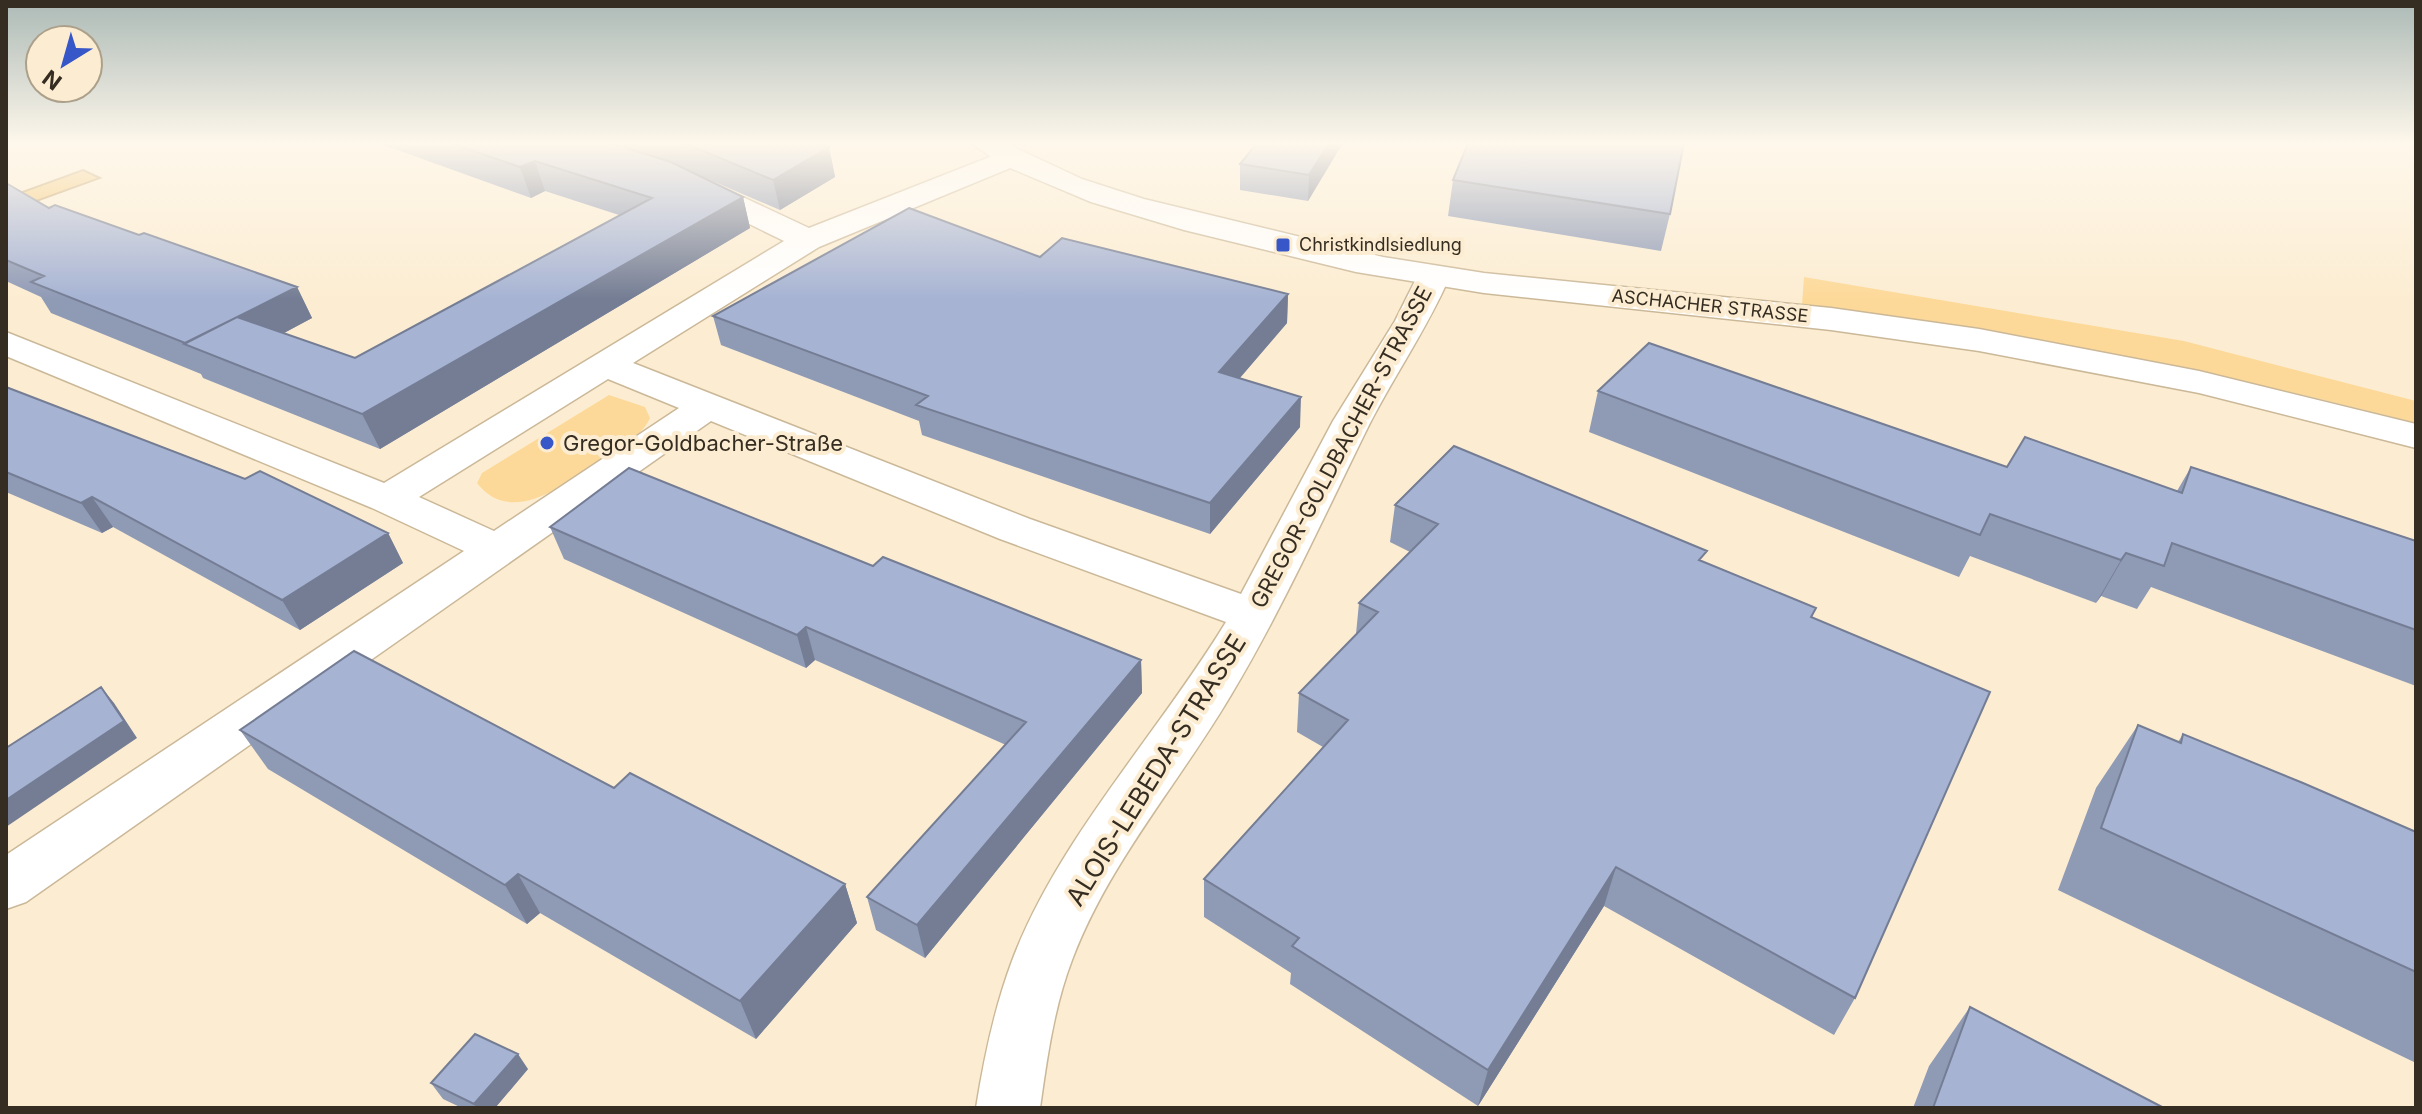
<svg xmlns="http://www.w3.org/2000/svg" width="2422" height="1114" font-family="Inter,sans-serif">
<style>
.green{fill:#fdd999}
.water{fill:#f2c36b;stroke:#b99655;stroke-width:2}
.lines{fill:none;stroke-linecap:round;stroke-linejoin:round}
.street-casing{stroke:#cbb898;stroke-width:3}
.secondary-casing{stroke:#cbb898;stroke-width:3}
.street{fill:#fff;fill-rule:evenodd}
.secondary{fill:#fff;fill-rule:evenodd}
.wall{fill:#8f9ab5}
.shaded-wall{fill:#747d94}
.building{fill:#a6b3d3;stroke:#747d94;stroke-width:2}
.poi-dot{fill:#3756c7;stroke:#fcedd2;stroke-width:3}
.labels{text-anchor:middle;stroke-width:8;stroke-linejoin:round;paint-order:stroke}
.far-poi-label{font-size:18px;fill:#352d21;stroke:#fcedd2;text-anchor:start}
.far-street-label{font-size:18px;fill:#352d21;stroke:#fcedd2}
.poi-label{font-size:22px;fill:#352d21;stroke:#fcedd2;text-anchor:start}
.street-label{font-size:22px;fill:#352d21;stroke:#fcedd2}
.near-street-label{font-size:26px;fill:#352d21;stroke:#fcedd2}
</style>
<rect width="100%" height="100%" fill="#fcedd2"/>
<path class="green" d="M 1804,277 L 2184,341 L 2416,401 L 2416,423 C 2213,371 2010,331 1802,305 Z
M 609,395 L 645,407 L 650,418 C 641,438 616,451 598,462 C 564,485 511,527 477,483 L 482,473 Z"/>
<path class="water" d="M 83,170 L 100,178 L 31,203 L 14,195 Z"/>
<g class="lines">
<defs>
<path id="street" d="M 1010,149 L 1020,152 L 1025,158 L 1020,164 L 819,247 L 633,363 L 1030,519 L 1241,594 L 1333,421 L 1395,321 L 1421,269 L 1433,266 L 1445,269 L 1450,276 C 1427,329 1395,374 1369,425 C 1324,516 1283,608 1231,695 C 1179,783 1108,864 1072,960 C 1054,1007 1047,1058 1040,1108 L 976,1108 C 984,1058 994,1009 1012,961 C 1058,839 1158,734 1226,622 L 1000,539 L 711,421 L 26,902 L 6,909 L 6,855 L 464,551 L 372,508 L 6,356 L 6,332 L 384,483 L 784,241 L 680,190 L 676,184 L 680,178 L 702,178 L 809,228 ZM 608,379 L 679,408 L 494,531 L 419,497 Z"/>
<path id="secondary" d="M 971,143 L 1005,143 L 1082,179 L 1144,199 L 1383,257 L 1484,273 L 1831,308 L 1979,329 L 2199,371 L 2416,424 L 2416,448 L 2199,393 L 1979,351 L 1831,330 L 1484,293 L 1356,272 L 1184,230 L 1091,202 L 1003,165 Z"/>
</defs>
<use href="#street" class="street-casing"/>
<use href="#secondary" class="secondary-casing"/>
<use href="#street" class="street"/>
<use href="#secondary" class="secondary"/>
</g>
<path class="wall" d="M 378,143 L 816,143 L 829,147 L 835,177 L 780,210 L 696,174 L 743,197 L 750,228 L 380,449 L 203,378 L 201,374 L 51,313 L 41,297 L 6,281 L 6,183 L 49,208 L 139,235 L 297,287 L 312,318 L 284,333 L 355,358 L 619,215 L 545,191 L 531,198 Z
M 1257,143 L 1341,143 L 1341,146 L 1308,201 L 1240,190 L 1240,164 Z
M 1453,180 L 1670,214 L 1661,251 L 1448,216 Z
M 1040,257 L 1288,294 L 1287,323 L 1240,378 L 1300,427 L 1210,534 L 922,435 L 919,421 L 721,345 L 713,316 Z
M 6,387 L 388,533 L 403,563 L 300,630 L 113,527 L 102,533 L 6,492 Z
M 1598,391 L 2007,467 L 2177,491 L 2191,467 L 2416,541 L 2416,686 L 2151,587 L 2137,609 L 2101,596 L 2096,603 L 1970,556 L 1959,577 L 1589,432 Z
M 1395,505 L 1703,562 L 1816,608 L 1812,617 L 1855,998 L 1834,1035 L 1604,906 L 1478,1106 L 1290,984 L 1291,973 L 1204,917 L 1204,879 L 1323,747 L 1297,732 L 1299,693 L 1356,634 L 1359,603 L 1410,552 L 1390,542 Z
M 550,527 L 873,566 L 1141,660 L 1142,693 L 925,958 L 876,930 L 867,897 L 1006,745 L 815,660 L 806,668 L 564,559 Z
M 2138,725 L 2178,742 L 2183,734 L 2416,832 L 2416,1063 L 2058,890 L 2096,788 Z
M 240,730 L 614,788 L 845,884 L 857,923 L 756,1039 L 540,913 L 527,924 L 268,769 Z
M 1970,1007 L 2164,1108 L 1913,1108 L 1929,1066 Z
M 528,1069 L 495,1108 L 462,1108 L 443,1099 L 431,1083 Z"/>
<path class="shaded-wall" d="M 1329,143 L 1341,143 L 1341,146 L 1308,201 L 1309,175 Z
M 829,147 L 835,177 L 780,210 L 773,180 Z
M 535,161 L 545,191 L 531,198 L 520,167 Z
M 743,197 L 750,228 L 380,449 L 362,414 Z
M 297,287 L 312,318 L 230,362 L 186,343 Z
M 1288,294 L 1287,323 L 1219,402 L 1219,372 Z
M 1301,397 L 1300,427 L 1210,534 L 1210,503 Z
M 92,497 L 113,527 L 102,533 L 81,503 Z
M 388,533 L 403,563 L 300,630 L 282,600 Z
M 2126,553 L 2101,596 L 2096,603 L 2121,560 Z
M 806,627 L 815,660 L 806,668 L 797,635 Z
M 1141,660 L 1142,693 L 925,958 L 917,925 Z
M 101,687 L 114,703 L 137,738 L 6,827 L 6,800 Z
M 1616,867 L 1604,906 L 1478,1106 L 1488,1070 Z
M 518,874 L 540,913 L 527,924 L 505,885 Z
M 845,884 L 857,923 L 756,1039 L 740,1001 Z
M 518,1054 L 528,1069 L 495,1108 L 477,1108 L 474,1104 Z"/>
<path class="building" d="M 450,143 L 610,143 L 671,162 L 743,197 L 362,414 L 184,344 L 237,317 L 355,358 L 652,198 L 535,161 L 520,167 Z
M 684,143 L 816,143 L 829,147 L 773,180 Z
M 1257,143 L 1329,143 L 1309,175 L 1240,164 Z
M 1468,143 L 1684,143 L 1670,214 L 1453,180 Z
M 6,183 L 49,208 L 55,205 L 139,235 L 144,233 L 297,287 L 185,343 L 31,282 L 44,276 L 6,260 Z
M 909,208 L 1040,257 L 1062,238 L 1288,294 L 1219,372 L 1301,397 L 1210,503 L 916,405 L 928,396 L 713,316 Z
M 1649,343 L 2007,467 L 2025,437 L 2182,493 L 2191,467 L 2416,541 L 2416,630 L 2172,543 L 2164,566 L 2126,553 L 2121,560 L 1990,514 L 1980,535 L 1598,391 Z
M 6,387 L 245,479 L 260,471 L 388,533 L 282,600 L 92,497 L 81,503 L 6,472 Z
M 1454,446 L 1707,551 L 1699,560 L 1816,608 L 1811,617 L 1990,692 L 1855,998 L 1616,867 L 1488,1070 L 1292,946 L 1299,938 L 1204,879 L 1348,720 L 1299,693 L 1378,612 L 1359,603 L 1438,524 L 1395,505 Z
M 629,468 L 873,566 L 883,557 L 1141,660 L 917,925 L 867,897 L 1026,722 L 806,627 L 797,635 L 550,527 Z
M 354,651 L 614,788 L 630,773 L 845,884 L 740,1001 L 518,874 L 505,885 L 240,730 Z
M 101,687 L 124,721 L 6,800 L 6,748 Z
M 2138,725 L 2181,743 L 2183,734 L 2303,783 L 2416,832 L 2416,972 L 2101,828 Z
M 1970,1007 L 2164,1108 L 1933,1108 Z
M 475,1034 L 518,1054 L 474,1104 L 431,1083 Z
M 1212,1107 L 1284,1107 L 1284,1108 L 1212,1108 Z"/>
<linearGradient id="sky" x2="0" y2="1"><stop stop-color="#acbab6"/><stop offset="0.48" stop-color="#fef7eb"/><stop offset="1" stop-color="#fef7eb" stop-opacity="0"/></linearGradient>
<rect width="2422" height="299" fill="url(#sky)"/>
<g class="poi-dot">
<rect x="1275" y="237" width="16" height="16" rx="4"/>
<circle cx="547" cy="443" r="8"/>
</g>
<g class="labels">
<g class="far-poi-label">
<text x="1299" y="251">Christkindlsiedlung</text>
</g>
<g class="far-street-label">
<text transform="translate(1710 306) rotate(6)" y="6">ASCHACHER STRASSE</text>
</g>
<g class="poi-label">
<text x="563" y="451">Gregor-Goldbacher-Straße</text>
</g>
<g class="street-label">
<text transform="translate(1341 447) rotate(-62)" y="8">GREGOR-GOLDBACHER-STRASSE</text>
</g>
<g class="near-street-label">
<text transform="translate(1156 770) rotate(-58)" y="9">ALOIS-LEBEDA-STRASSE</text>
</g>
</g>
<rect width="2422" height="1114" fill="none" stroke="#352d21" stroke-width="16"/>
<g transform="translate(64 64) rotate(217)"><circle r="38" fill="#fcedd2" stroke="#aca08b" stroke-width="2"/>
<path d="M0-6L14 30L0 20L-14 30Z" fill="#3756c7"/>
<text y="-12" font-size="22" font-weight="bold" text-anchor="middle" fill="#352d21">N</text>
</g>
</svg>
